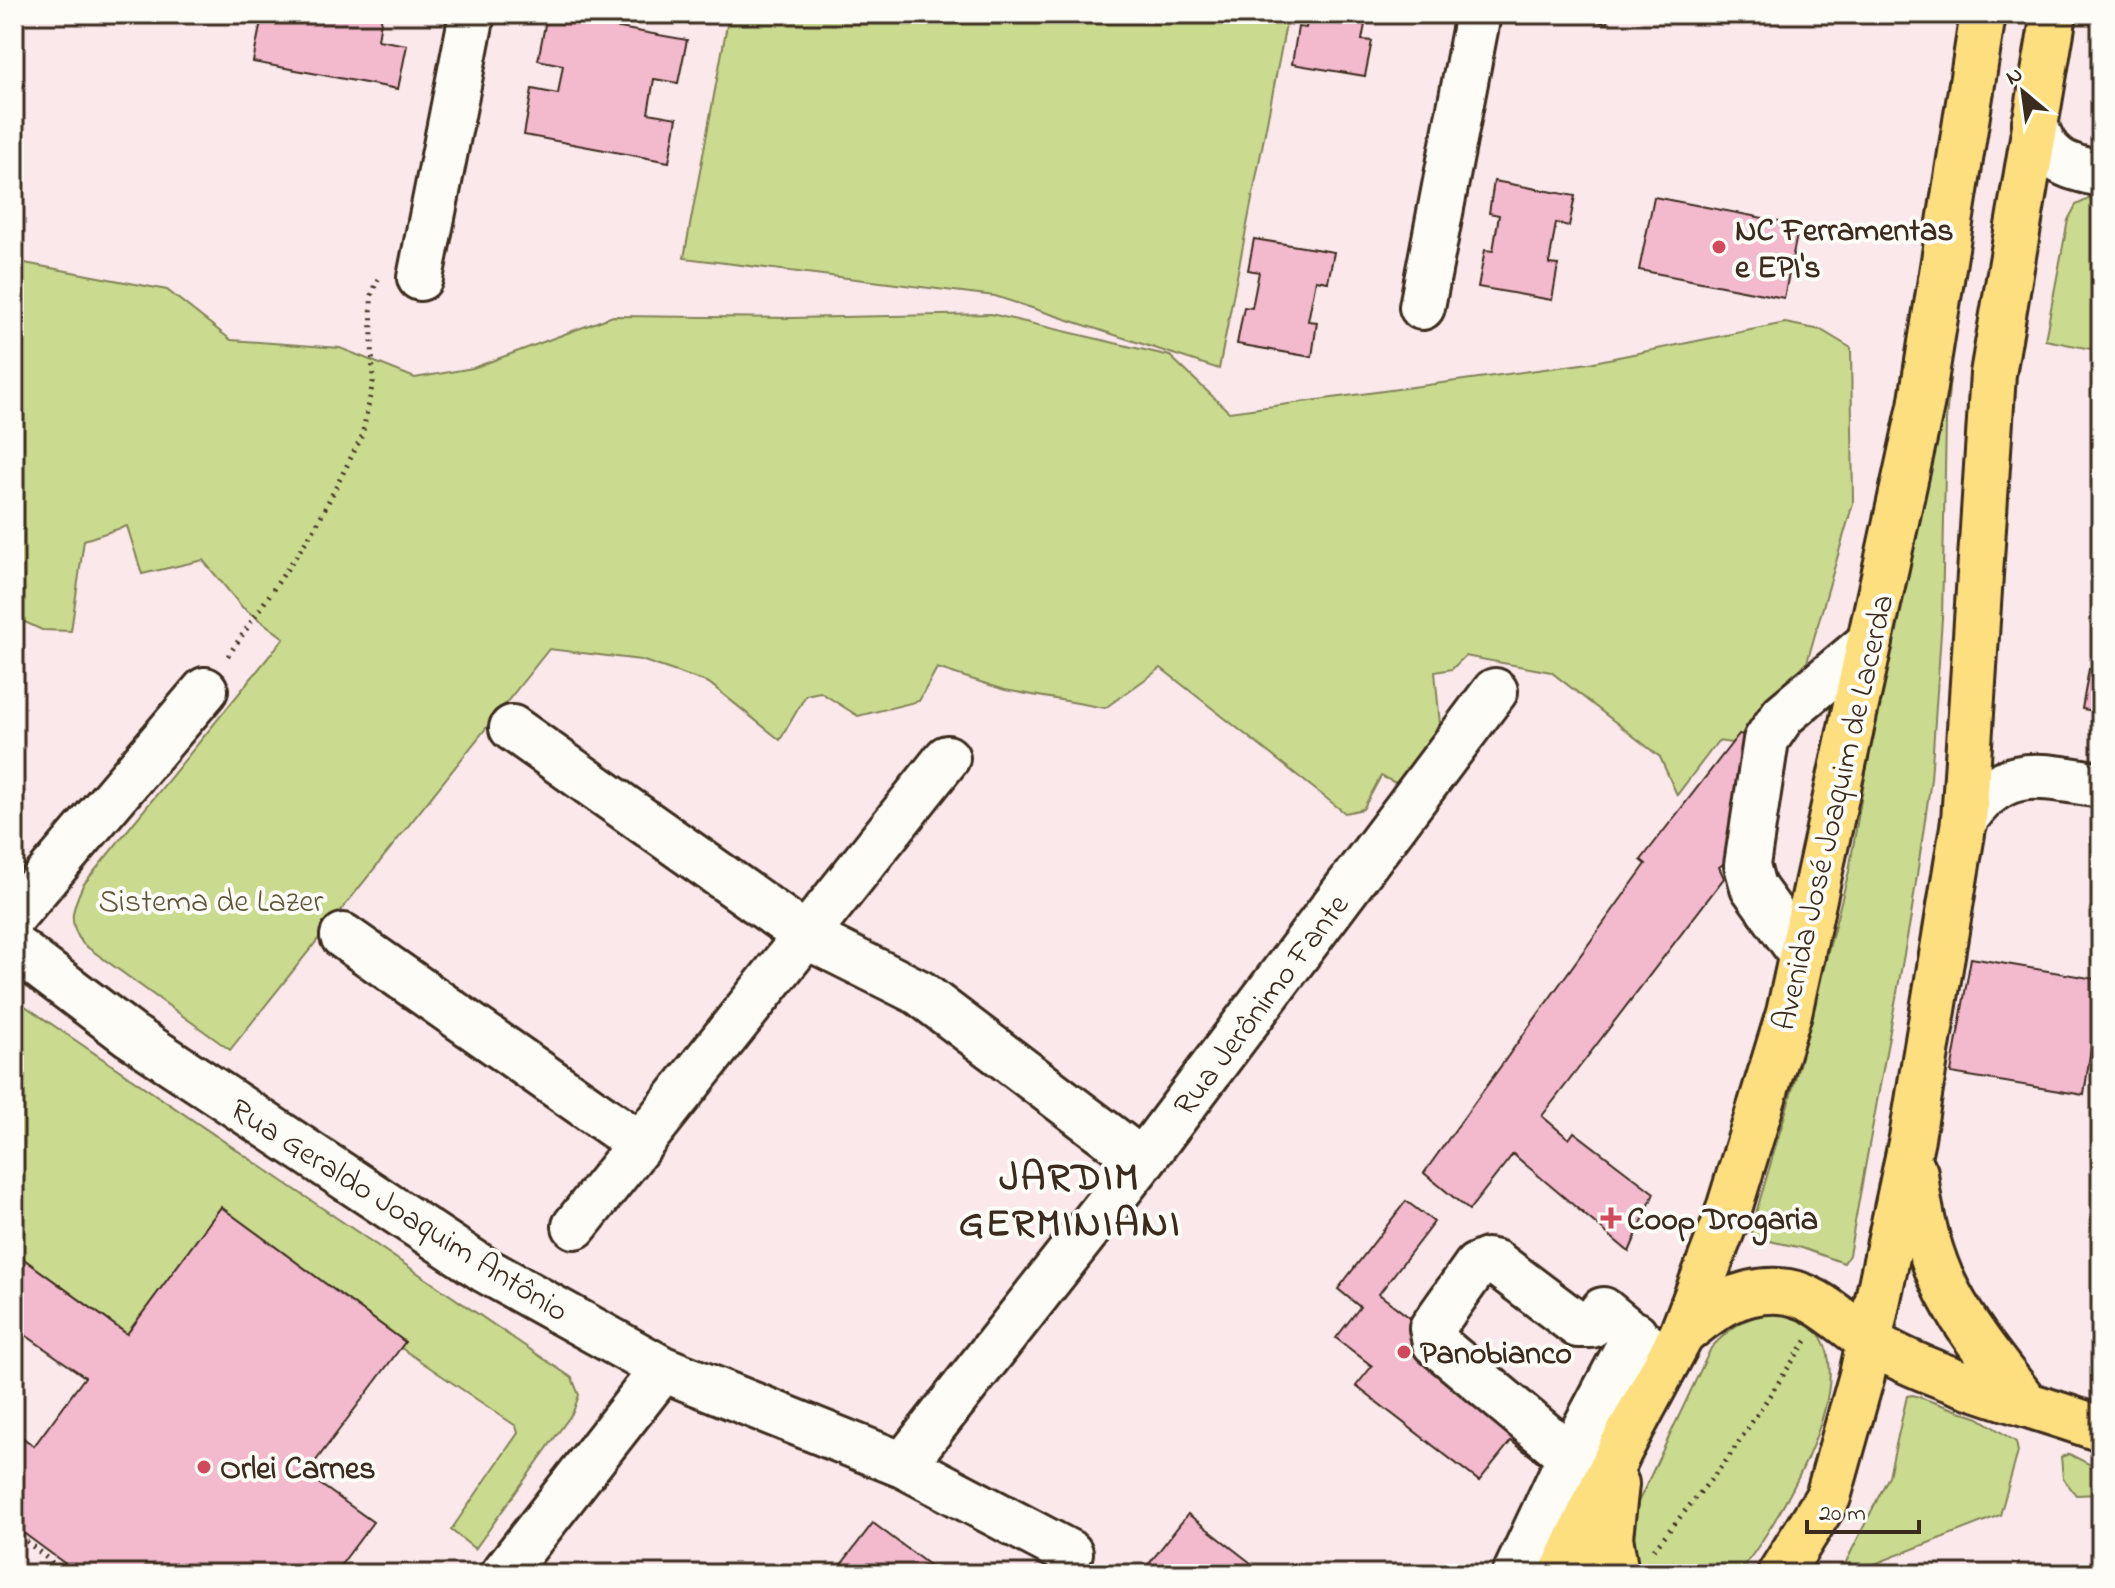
<svg xmlns="http://www.w3.org/2000/svg" width="2115" height="1588" font-family="'Indie Flower',sans-serif">
<style>
.green{fill:#cadb90;stroke:#828257;stroke-width:2}
.building{fill:#f3bace;stroke:#3b2a1e;stroke-width:2}
.lines{fill:none;stroke-linecap:round;stroke-linejoin:round}
.minor-casing{stroke:#3b2a1e;stroke-width:50}
.major-casing{stroke:#3b2a1e;stroke-width:50}
.path{stroke:#3b2a1e;stroke-width:5;stroke-dasharray:2 6;stroke-linecap:butt}
.minor{stroke:#fdfcf7;stroke-width:44}
.major{stroke:#fddf80;stroke-width:44}
.poi-dot{fill:#d1495b;stroke:#fdfcf7;stroke-width:3}
.labels{text-anchor:middle;stroke-width:8;stroke-linejoin:round;paint-order:stroke}
.poi-label{font-size:32px;font-weight:bold;fill:#3b2a1e;stroke:#fdfcf7;text-anchor:start}
.street-label{font-size:32px;fill:#3b2a1e;stroke:#fdfcf7}
.park-label{font-size:32px;fill:#5f563a;stroke:#fdfcf7}
.district-label{font-size:40px;font-weight:bold;letter-spacing:2px;fill:#3b2a1e;stroke:#fdfcf7}
</style>
<rect width="100%" height="100%" fill="#fae8eb"/>
<filter id="ink" filterUnits="userSpaceOnUse"><feTurbulence type="fractalNoise" baseFrequency=".0125" numOctaves="2"/><feDisplacementMap in="SourceGraphic" scale="16" xChannelSelector="R" yChannelSelector="G"/><feConvolveMatrix kernelMatrix="1 2 1 2 8 2 1 2 1" color-interpolation-filters="sRGB"/></filter>
<g filter="url(#ink)">
<path class="green" d="M 729,14 L 1288,14 L 1219,369 L 995,296 L 684,258 Z
M 2101,193 L 2101,351 L 2045,340 L 2068,220 L 2076,205 Z
M 14,261 L 167,290 L 231,340 L 340,348 L 415,378 L 473,368 L 613,316 L 791,318 L 991,314 L 1170,356 L 1229,412 L 1589,363 L 1785,323 L 1821,330 L 1851,348 L 1853,503 L 1799,690 L 1731,743 L 1718,741 L 1677,795 L 1660,757 L 1551,672 L 1465,656 L 1452,669 L 1435,672 L 1442,745 L 1400,785 L 1381,776 L 1363,809 L 1345,813 L 1161,668 L 1105,708 L 1005,690 L 937,668 L 919,701 L 858,716 L 820,692 L 806,695 L 780,740 L 709,683 L 641,660 L 549,649 L 230,1050 L 83,944 C 67,922 72,909 83,885 L 284,638 L 242,607 L 203,560 L 142,574 L 127,526 L 84,540 L 71,631 L 42,630 L 14,617 Z
M 1956,311 L 1946,421 L 1942,618 L 1931,779 L 1911,916 L 1849,1255 L 1844,1263 L 1802,1248 L 1756,1238 L 1751,1230 L 1794,1084 L 1849,871 L 1925,424 Z
M 14,1006 L 25,1006 L 572,1378 L 579,1395 L 573,1412 L 475,1549 L 451,1530 L 518,1433 L 516,1426 L 401,1348 L 404,1341 L 222,1208 L 127,1334 L 14,1252 Z
M 1780,1312 C 1795,1317 1812,1322 1821,1337 C 1856,1395 1775,1528 1738,1574 L 1625,1574 L 1633,1513 L 1711,1348 C 1731,1326 1749,1314 1780,1312 Z
M 1913,1395 L 1979,1418 L 2016,1442 L 2018,1452 L 2000,1515 L 1849,1574 L 1840,1574 L 1889,1476 L 1907,1396 Z
M 2069,1454 L 2101,1470 L 2101,1494 L 2076,1495 L 2063,1478 L 2061,1457 Z"/>
<path class="building" d="M 288,14 L 382,14 L 378,40 L 407,45 L 398,89 L 253,62 L 262,16 L 287,21 Z
M 1308,14 L 1367,14 L 1362,40 L 1372,41 L 1365,76 L 1292,64 L 1298,27 L 1306,28 Z
M 1559,14 L 1609,14 L 1607,23 Z
M 547,15 L 687,40 L 678,83 L 654,79 L 648,113 L 677,118 L 669,162 L 524,135 L 532,89 L 558,94 L 563,65 L 538,60 Z
M 1494,181 L 1575,196 L 1569,226 L 1556,223 L 1549,264 L 1558,265 L 1552,300 L 1478,287 L 1485,250 L 1493,251 L 1499,215 L 1489,213 Z
M 1654,197 L 1799,225 L 1784,298 L 1639,270 Z
M 1254,239 L 1334,252 L 1328,282 L 1316,280 L 1308,321 L 1317,322 L 1312,357 L 1237,344 L 1244,307 L 1252,308 L 1259,272 L 1248,270 Z
M 2089,669 L 2101,671 L 2101,712 L 2082,709 Z
M 1739,734 L 1753,737 L 1730,859 L 1719,867 L 1724,878 L 1542,1116 L 1569,1139 L 1574,1132 L 1654,1193 L 1629,1252 L 1513,1154 L 1469,1210 L 1424,1173 L 1646,864 L 1641,860 Z
M 1971,958 L 2101,980 L 2084,1095 L 1951,1073 Z
M 1406,1201 L 1434,1222 L 1379,1294 L 1562,1435 L 1540,1463 L 1511,1441 L 1479,1481 L 1356,1386 L 1372,1366 L 1336,1338 L 1360,1307 L 1338,1289 Z
M 221,1207 L 405,1342 L 306,1474 L 373,1522 L 334,1574 L 79,1574 L 14,1526 L 14,1431 L 34,1446 L 85,1377 L 14,1327 L 14,1252 L 127,1334 Z
M 1188,1514 L 1265,1574 L 1141,1574 Z
M 873,1523 L 941,1574 L 834,1574 Z"/>
<g class="lines">
<defs>
<path id="minor" d="M 2035,122 C 2044,160 2066,167 2101,174
M 420,278 L 472,14
M 1422,307 L 1478,14
M 512,728 L 806,936 L 920,993 L 1142,1161
M 1964,821 C 2003,762 2040,776 2101,785
M 14,915 L 205,690
M 343,936 L 640,1144
M 14,947 L 130,1035 L 485,1270 L 663,1369 L 903,1465 L 1070,1553
M 1802,955 L 1753,887 L 1747,865 L 1766,740 L 1783,715 L 1870,642
M 575,1226 L 947,758
M 1570,1456 L 1435,1343 L 1432,1328 L 1476,1266 L 1487,1261 L 1496,1263 L 1578,1325 L 1591,1325 L 1603,1310 L 1666,1362
M 903,1465 L 1142,1161 L 1495,691
M 503,1574 L 663,1369
M 1515,1574 L 1570,1456 L 1635,1334"/>
<path id="major" d="M 1915,1173 C 1926,1279 1961,1320 2024,1401
M 1682,1334 C 1712,1309 1738,1289 1779,1291 C 1814,1292 1841,1322 1868,1340 C 1928,1379 2032,1404 2101,1429
M 1562,1574 L 1620,1450 L 1682,1334 L 1725,1222 L 1789,1013 L 1921,406 L 1983,14
M 1616,1574 L 1610,1537 L 1616,1484
M 1780,1574 L 1828,1497 L 1862,1375 L 1912,1138 L 1964,821 L 1993,374 L 2054,14"/>
</defs>
<use href="#minor" class="minor-casing"/>
<use href="#major" class="major-casing"/>
<path class="path" d="M 228,656 L 315,528 L 362,436 L 373,382 L 371,296 L 378,279
M 14,1531 L 66,1574
M 1654,1549 L 1726,1461 L 1806,1341
M 357,1574 L 362,1568"/>
<use href="#minor" class="minor"/>
<use href="#major" class="major"/>
</g>
</g>
<g class="poi-dot">
<circle cx="1719" cy="247" r="8"/>
<path d="M1607 1206h8v8h8v8h-8v8h-8v-8h-8v-8h8z"/>
<circle cx="1404" cy="1352" r="8"/>
<circle cx="204" cy="1467" r="8"/>
</g>
<g class="labels">
<g class="poi-label">
<text x="1735" y="240">NC Ferramentas<tspan x="1735" dy="37">e EPI's</tspan></text>
<text x="1627" y="1229">Coop Drogaria</text>
<text x="1420" y="1363">Panobianco</text>
<text x="220" y="1478">Orlei Carnes</text>
</g>
<g class="street-label">
<text transform="translate(1832 812) rotate(-77)" y="11">Avenida José Joaquim de Lacerda</text>
<text transform="translate(1260 1004) rotate(-53)" y="11">Rua Jerônimo Fante</text>
<text transform="translate(400 1209) rotate(32)" y="11">Rua Geraldo Joaquim Antônio</text>
</g>
<g class="park-label">
<text x="211" y="911">Sistema de Lazer</text>
</g>
<g class="district-label">
<text x="1070" y="1189">JARDIM<tspan x="1070" dy="46">GERMINIANI</tspan></text>
</g>
</g>
<rect width="2115" height="1588" fill="none" stroke="#fdfcf7" stroke-width="48"/>
<rect x="24" y="24" width="2067" height="1540" fill="none" stroke="#3b2a1e" stroke-width="3" filter="url(#ink)"/>
<g transform="translate(2023 92) rotate(331)" stroke="#fdfcf7" stroke-width="6" paint-order="stroke">
<path d="M0-6L14 30L0 20L-14 30Z" fill="#3b2a1e"/>
<text y="-12" font-size="22" font-weight="bold" text-anchor="middle" fill="#3b2a1e">N</text>
</g>
<path d="M1807 1520v12h112v-12" fill="none" stroke="#3b2a1e" stroke-width="4"/>
<text x="1819" y="1520" font-size="24" fill="#3b2a1e" stroke="#fdfcf7" stroke-width="6" paint-order="stroke">20 m</text>
</svg>
